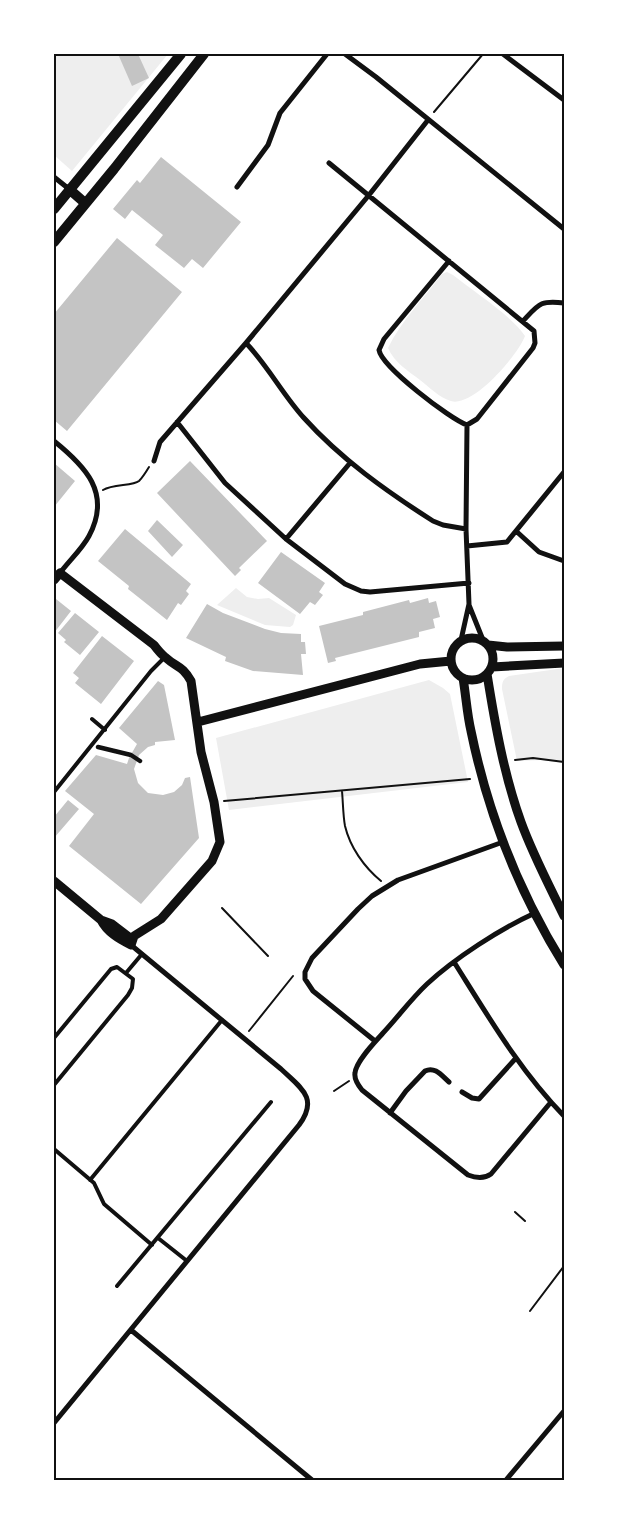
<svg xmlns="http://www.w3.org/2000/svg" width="618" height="1534" font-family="'Fira Sans Condensed',sans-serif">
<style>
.green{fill:#eee}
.building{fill:#c4c4c4}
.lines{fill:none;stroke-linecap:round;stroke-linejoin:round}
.path{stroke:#111;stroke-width:2}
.service{stroke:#111;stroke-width:4}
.pedestrian{stroke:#111;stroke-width:4.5}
.minor{stroke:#111;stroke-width:5}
.tertiary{stroke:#111;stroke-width:9}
.secondary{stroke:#111;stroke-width:10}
.neatline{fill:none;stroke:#111;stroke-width:2}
</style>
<rect width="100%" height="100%" fill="#fff"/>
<path class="green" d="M 54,54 L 168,54 L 72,171 L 54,155 Z
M 447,272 L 453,275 C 474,292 511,315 525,336 C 518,355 473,408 451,401 C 440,398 429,387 420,380 C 408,371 394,362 388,348 C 401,321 424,298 442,274 Z
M 236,588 L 247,597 L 258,599 L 269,598 L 296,615 L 293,625 L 290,627 L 265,625 L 217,605 Z
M 564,668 L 564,763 L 542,760 L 517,761 L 502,689 C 502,682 503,679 509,676 Z
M 429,680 L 443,688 L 450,694 L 468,782 L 229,810 L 216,738 Z"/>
<path class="building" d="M 118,54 L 138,54 L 149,78 L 132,86 Z
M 161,157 L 241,222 L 203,268 L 192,259 L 184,268 L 155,245 L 163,235 L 132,210 L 125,219 L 113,209 L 137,180 L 140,183 Z
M 117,238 L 182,292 L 67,431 L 54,420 L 54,314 Z
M 190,461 L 267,541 L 239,568 L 241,570 L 235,576 L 157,493 Z
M 54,463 L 75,481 L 54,507 Z
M 157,520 L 183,545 L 172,557 L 148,531 Z
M 125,529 L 191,584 L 186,591 L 189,594 L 181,605 L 178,603 L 167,620 L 128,589 L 129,586 L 98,561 Z
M 281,552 L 325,583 L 319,592 L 323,595 L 315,605 L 310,602 L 300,614 L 258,583 Z
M 428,598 L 429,603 L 436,601 L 440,617 L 433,619 L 435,628 L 419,632 L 419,637 L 335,658 L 336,661 L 328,663 L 319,626 L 363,615 L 363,612 L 409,600 L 410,603 Z
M 56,599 L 71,611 L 54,633 L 54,602 Z
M 207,604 L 223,613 L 265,629 L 281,633 L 301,634 L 301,642 L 305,642 L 306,654 L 301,654 L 303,675 L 253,671 L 225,661 L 226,657 L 186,638 Z
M 75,613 L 99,632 L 80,655 L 64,642 L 66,640 L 58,633 Z
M 102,636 L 134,661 L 101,704 L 75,683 L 79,678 L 73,673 Z
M 158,681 L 164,685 L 175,740 L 155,742 L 155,745 L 148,747 L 139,755 L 134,769 L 138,783 L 148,793 L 163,795 L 174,792 L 182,785 L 185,778 L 190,777 L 199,838 L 141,904 L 69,846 L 94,814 L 65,791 L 96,755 L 127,764 L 129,758 L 137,744 L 119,728 Z
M 68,800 L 79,809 L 54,838 L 54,817 Z"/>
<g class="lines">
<path class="path" d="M 434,112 L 483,54
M 103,490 C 113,484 133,486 139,481 C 143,477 146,472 149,467
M 515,760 L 533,758 L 564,762
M 342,791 C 343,802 343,815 345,826 C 350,847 364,867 381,881
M 224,801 L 470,779
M 222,908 L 268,956
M 249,1031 L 293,976
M 334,1091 L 349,1081
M 515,1212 L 525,1221
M 530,1311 L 564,1266"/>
<path class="service" d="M 92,719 L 105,730
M 54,792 L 151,671 L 165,657
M 126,973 L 142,954
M 54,1038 L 111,969 L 117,967 L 133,979 L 132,988 L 128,995 L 54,1085
M 54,1149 L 94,1183 L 104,1204 L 152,1245
M 90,1180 L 222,1020
M 158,1238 L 187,1261
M 117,1286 L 271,1102"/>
<path class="pedestrian" d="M 98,747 L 131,755 L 140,761"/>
<path class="minor" d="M 345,54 L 376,77 L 564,229
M 503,54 L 564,100
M 329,163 L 534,331 L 535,343 L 533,348 L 477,419 L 467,425 C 450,419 382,367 379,350 L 384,339 L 449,261
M 54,177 L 69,189
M 237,187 L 268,145 L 280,113 L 327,54
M 523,321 C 539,304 540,300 564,303
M 246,343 C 268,366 283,395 304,418 C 341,459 386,491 433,521 L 443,525 L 466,529
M 177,422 L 225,483 L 286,539 L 345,584 L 361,591 L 370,592 L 469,583
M 54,441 C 85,466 112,493 89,536 C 82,549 69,561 60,573
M 154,461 L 160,442 L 246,343 L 369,195 L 428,120
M 516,531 L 539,552 L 564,561
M 286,539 L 350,463
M 467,546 L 507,542 L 564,472
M 469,605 L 483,640
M 461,640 L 469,604 L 466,529 L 467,425
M 535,913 C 500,929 455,958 427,984 C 411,999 398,1017 383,1033 C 375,1042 356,1061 355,1073 C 354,1079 358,1085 362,1090 L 468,1175 C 476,1178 484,1179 491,1174 L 551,1102
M 454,962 C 488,1016 520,1071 564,1116
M 375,1041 L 313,991 L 305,979 L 305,972 L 312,958 L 358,909 L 372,896 L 398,880 L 503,842
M 462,1092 L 472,1098 L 479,1099 L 516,1058
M 390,1113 L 406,1091 L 425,1071 C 435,1066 442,1076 449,1082
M 131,1330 L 312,1480
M 54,1423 L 299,1125 C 319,1098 301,1088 281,1069 L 131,945
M 506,1480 L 564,1411"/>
<path class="tertiary" d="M 54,580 L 60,573 L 154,645 C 157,649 161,654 165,657 C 177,668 182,665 191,681 L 201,752 L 214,802 L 220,842 L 212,861 L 161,919 L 134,936 L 131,945
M451 659a21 21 0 1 1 42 0a21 21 0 1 1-42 0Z
M 488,645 L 507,647 L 564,646
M 492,667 L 564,663
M 487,674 C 495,724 504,775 521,822 C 533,855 549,885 564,916
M 463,678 C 466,696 467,714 471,731 C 488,814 520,894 564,965
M 198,722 L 420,664 L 451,661
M 54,881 L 101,920 L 112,924 L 129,937 L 131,945
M 101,920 C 107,932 119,939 131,945"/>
<path class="secondary" d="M 69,189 L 85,203
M 54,209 L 181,54
M 54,242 L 114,169 L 204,54"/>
</g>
<rect width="618" height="1534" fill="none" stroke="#ffffff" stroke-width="110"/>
<rect x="55" y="55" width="508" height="1424" class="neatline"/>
</svg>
